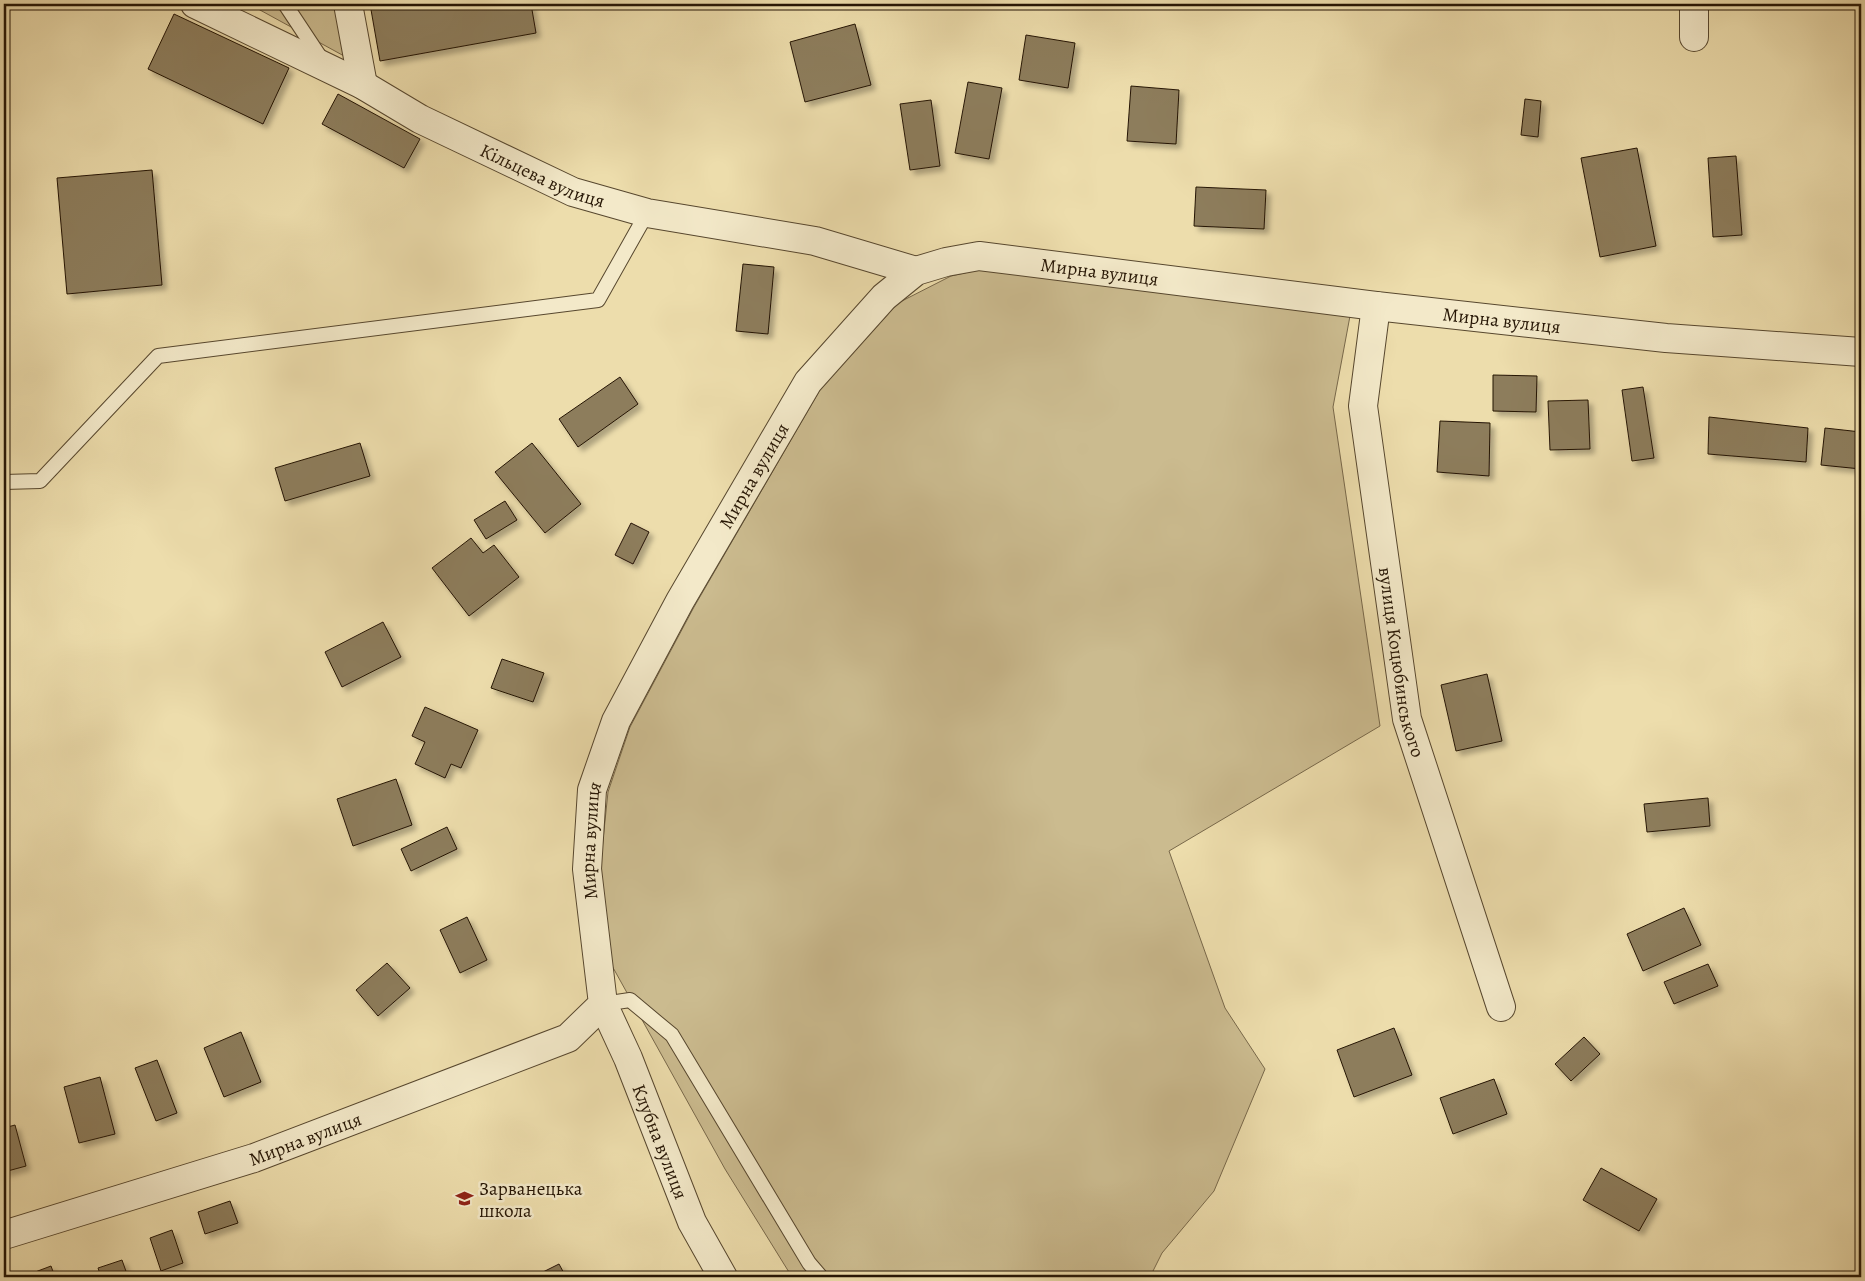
<svg xmlns="http://www.w3.org/2000/svg" width="1865" height="1281" font-family="Alegreya,serif">
<style>
.green{fill:#cbbb8f;stroke:#78684a}
.building{fill:#8d7d5b;stroke:#251504;filter:url(#shadow)}
.lines{fill:none;stroke-linecap:round;stroke-linejoin:round}
.lane-casing{stroke:#57472e;stroke-width:16}
.street-casing{stroke:#57472e;stroke-width:30}
.lane{stroke:#f3e9c9;stroke-width:14}
.street{stroke:#f3e9c9;stroke-width:28}
.labels{text-anchor:middle;stroke-width:5;stroke-linejoin:round;paint-order:stroke}
.street-label{font-size:19px;fill:#251504;stroke:#f3e9c9}
.poi-label{font-size:19px;fill:#251504;stroke:#f3e9c9;text-anchor:start}
</style>
<defs>
<filter id="shadow"><feDropShadow dx="4.5" dy="4.5" stdDeviation="2.5" flood-color="#0004"/></filter>
</defs>
<rect width="100%" height="100%" fill="#edddac"/>
<filter id="stains"><feTurbulence type="fractalNoise" baseFrequency=".004" numOctaves="4"/><feColorMatrix values="0 0 0 0 .2 0 0 0 0 .09 0 0 0 0 .02 0 0 0 .5 -.17"/></filter>
<radialGradient id="worn" r=".72"><stop offset=".6" stop-color="#630" stop-opacity="0"/><stop offset="1" stop-color="#630" stop-opacity=".3"/></radialGradient>
<path class="green" d="M 249,4 L 354,4 L 366,68 Z
M 982,269 L 1350,316 L 1333,407 L 1380,726 L 1169,851 L 1225,1008 L 1265,1069 L 1214,1191 L 1162,1253 L 1150,1277 L 792,1277 L 725,1169 L 611,964 L 600,869 L 608,792 L 630,727 L 694,607 L 821,388 L 898,303 L 951,276 Z"/>
<path class="building" d="M 370,4 L 531,4 L 536,33 L 380,61 Z
M 174,14 L 289,68 L 263,124 L 148,69 Z
M 855,24 L 871,85 L 805,102 L 790,42 Z
M 1026,35 L 1075,43 L 1068,88 L 1019,80 Z
M 968,82 L 1002,88 L 989,159 L 955,153 Z
M 1131,86 L 1179,90 L 1176,144 L 1127,141 Z
M 338,94 L 420,139 L 404,168 L 322,124 Z
M 1525,99 L 1541,101 L 1538,137 L 1521,135 Z
M 931,100 L 940,166 L 910,170 L 900,104 Z
M 1637,148 L 1656,246 L 1600,257 L 1581,158 Z
M 1736,156 L 1742,235 L 1713,237 L 1708,158 Z
M 152,170 L 162,285 L 67,294 L 57,178 Z
M 1196,187 L 1266,190 L 1264,229 L 1194,226 Z
M 743,264 L 774,267 L 768,334 L 736,331 Z
M 1493,375 L 1537,376 L 1536,412 L 1493,411 Z
M 620,377 L 638,404 L 578,447 L 559,419 Z
M 1643,387 L 1654,458 L 1632,461 L 1622,390 Z
M 1588,400 L 1590,449 L 1550,450 L 1548,401 Z
M 1709,417 L 1808,428 L 1806,462 L 1708,454 Z
M 1440,421 L 1490,423 L 1489,476 L 1437,472 Z
M 1825,428 L 1861,432 L 1861,469 L 1821,465 Z
M 360,443 L 370,476 L 285,501 L 275,468 Z
M 532,443 L 581,504 L 545,533 L 495,472 Z
M 505,501 L 517,520 L 486,539 L 474,520 Z
M 631,523 L 649,532 L 633,564 L 615,555 Z
M 471,538 L 483,553 L 494,545 L 519,577 L 469,616 L 432,568 Z
M 383,622 L 401,657 L 342,687 L 325,652 Z
M 502,659 L 544,673 L 533,702 L 491,688 Z
M 1487,674 L 1502,741 L 1456,751 L 1441,685 Z
M 425,707 L 478,730 L 461,768 L 451,764 L 445,778 L 415,764 L 425,742 L 412,736 Z
M 396,779 L 412,825 L 353,846 L 337,799 Z
M 1708,798 L 1710,826 L 1647,832 L 1644,804 Z
M 447,827 L 457,849 L 411,871 L 401,849 Z
M 1684,908 L 1701,945 L 1643,971 L 1627,934 Z
M 467,917 L 487,960 L 460,973 L 440,930 Z
M 387,963 L 410,988 L 378,1016 L 356,990 Z
M 1708,964 L 1718,986 L 1674,1004 L 1664,982 Z
M 1394,1028 L 1412,1075 L 1354,1097 L 1337,1050 Z
M 241,1032 L 261,1082 L 224,1097 L 204,1048 Z
M 1584,1037 L 1600,1054 L 1571,1081 L 1555,1064 Z
M 157,1060 L 177,1113 L 156,1121 L 135,1068 Z
M 100,1077 L 115,1134 L 79,1143 L 64,1087 Z
M 1494,1079 L 1507,1114 L 1453,1134 L 1440,1098 Z
M 15,1125 L 26,1166 L 4,1172 L 4,1128 Z
M 1601,1168 L 1657,1199 L 1639,1231 L 1583,1200 Z
M 230,1201 L 238,1223 L 205,1234 L 198,1212 Z
M 172,1230 L 183,1263 L 161,1271 L 150,1238 Z
M 122,1260 L 128,1277 L 101,1277 L 98,1268 Z
M 559,1264 L 566,1277 L 533,1277 Z
M 51,1266 L 55,1277 L 22,1277 Z"/>
<g class="lines">
<defs>
<path id="lane" d="M 285,4 L 322,60
M 4,482 L 40,481 L 158,356 L 598,300 L 647,213
M 603,1004 L 630,1000 L 672,1035 L 809,1263 L 821,1277"/>
<g id="street">
<path id="s1" d="M 195,4 L 363,85 L 420,119 L 573,192 L 647,213 L 815,241 L 916,271"/>
<path d="M 348,4 L 363,85"/>
<path d="M 1694,4 L 1694,37"/>
<path id="s2" d="M 1376,306 L 1363,406 L 1407,719 L 1501,1007"/>
<path id="s3" d="M 603,1004 L 628,1058 L 692,1222 L 723,1277"/>
<path id="s4" d="M 4,1235 L 254,1158 L 568,1038 L 603,1004 L 587,869 L 592,790 L 616,721 L 680,601 L 808,382 L 884,297 L 916,271 L 946,262 L 979,256 L 1376,306 L 1666,338 L 1861,352"/>
</g>
</defs>
<use href="#lane" class="lane-casing"/>
<use href="#street" class="street-casing"/>
<use href="#lane" class="lane"/>
<use href="#street" class="street"/>
</g>
<defs>
<symbol id="school-bare" viewBox="-9 -9 18 18"><path d="M0-5L7-2L0 1L-7-2ZM-4 1L0 2.5L4 1V4Q0 6-4 4Z" fill="#8f2418" stroke="#f3e9c9" stroke-width="2.5" paint-order="stroke"/></symbol>
</defs>
<g fill-rule="evenodd">
<use href="#school-bare" x="452" y="1186" width="25" height="25"/>
</g>
<g class="labels">
<g class="street-label">
<text dy="7" stroke="none"><textPath href="#s1" startOffset="388">Кільцева вулиця</textPath></text>
<text dy="7" stroke="none"><textPath href="#s4" startOffset="1666">Мирна вулиця</textPath></text>
<text dy="7" stroke="none"><textPath href="#s4" startOffset="2071">Мирна вулиця</textPath></text>
<text dy="7" stroke="none"><textPath href="#s4" startOffset="1216">Мирна вулиця</textPath></text>
<text dy="7" stroke="none"><textPath href="#s2" startOffset="360">вулиця Коцюбинського</textPath></text>
<text dy="7" stroke="none"><textPath href="#s4" startOffset="811">Мирна вулиця</textPath></text>
<text dy="7" stroke="none"><textPath href="#s4" startOffset="316">Мирна вулиця</textPath></text>
<text dy="7" stroke="none"><textPath href="#s3" startOffset="149">Клубна вулиця</textPath></text>
</g>
<g class="poi-label">
<text x="479" y="1195">Зарванецька<tspan x="479" dy="22">школа</tspan></text>
</g>
</g>
<rect width="1865" height="1281" fill="none" stroke="#edddac" stroke-width="20"/>
<rect x="5" y="5" width="1855" height="1271" fill="none" stroke="#251504" stroke-width="2.5"/>
<rect x="10" y="10" width="1845" height="1261" fill="none" stroke="#251504"/>
<rect width="100%" height="100%" filter="url(#stains)"/>
<rect width="100%" height="100%" fill="url(#worn)"/>
</svg>
